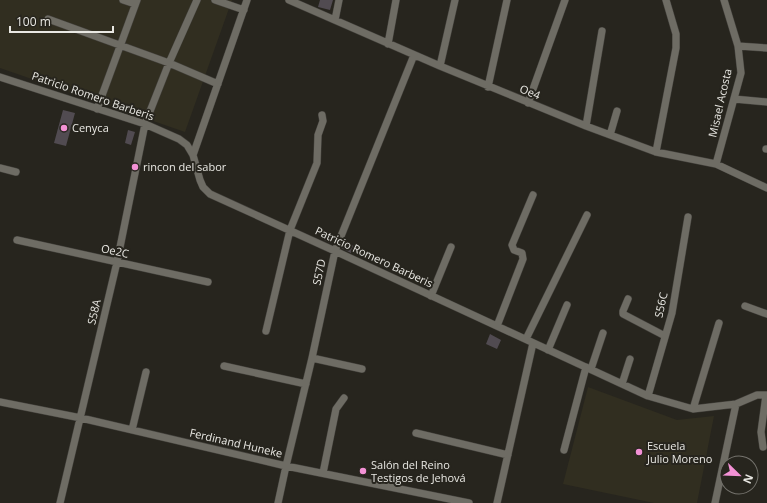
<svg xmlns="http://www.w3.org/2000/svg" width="767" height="503" font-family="'Open Sans',sans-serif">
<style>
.built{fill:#312e20}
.building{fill:#514b51}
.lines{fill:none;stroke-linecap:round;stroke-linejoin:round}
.minor-casing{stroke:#44423d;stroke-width:8}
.minor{stroke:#6e6c64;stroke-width:7}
.poi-dot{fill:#f391d5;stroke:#27251e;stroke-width:1.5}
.labels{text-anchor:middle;stroke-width:4;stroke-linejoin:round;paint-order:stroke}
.street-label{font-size:11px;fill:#e9e8e3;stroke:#27251e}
.poi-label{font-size:11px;fill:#e9e8e3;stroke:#27251e;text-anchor:start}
</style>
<rect width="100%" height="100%" fill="#27251e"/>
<path class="built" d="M 0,0 L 232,0 L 185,132 L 0,68 Z
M 588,387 L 677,420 L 714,416 L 697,503 L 654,503 L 563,484 Z"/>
<path class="building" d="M 320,0 L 333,0 L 330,10 L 318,7 Z
M 63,110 L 75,113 L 66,146 L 54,143 Z
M 128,130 L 135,132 L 131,145 L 125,143 Z
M 327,233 L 333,235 L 330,243 L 324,240 Z
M 344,242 L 354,246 L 351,253 L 341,248 Z
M 490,334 L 501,340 L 497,349 L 486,344 Z"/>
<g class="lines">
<defs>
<path id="minor" d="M 123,0 L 135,4
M 215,0 L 244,10
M 289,0 L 440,66 L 586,126 L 656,152 L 716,164 L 767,188
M 48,19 L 169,63 L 218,84
M 335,20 L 339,0
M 388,44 L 396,0
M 738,46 L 767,48
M 440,66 L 455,0
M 0,77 L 145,124 L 179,139 L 187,145 L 193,155 L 200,180 L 203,187 L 210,194 L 335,251 L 648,396 L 693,409 L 736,404 L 757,395 L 767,395
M 488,87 L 507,0
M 734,99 L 767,102
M 528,103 L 565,0
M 97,109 L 137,0
M 586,126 L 602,31
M 610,135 L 617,111
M 766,149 L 767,149
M 656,152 L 676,48 L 676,34 L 666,0
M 193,155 L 247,0
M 716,164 L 741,73 L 738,46 L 724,0
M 0,168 L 16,172
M 17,240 L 208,282
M 431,296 L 451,247
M 628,299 L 623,311 L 623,314 L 665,336
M 745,306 L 767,314
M 497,326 L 523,259 L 522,253 L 514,250 L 512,245 L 533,195
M 266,331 L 290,230 L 317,163 L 318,135 L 323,121 L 322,115
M 526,339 L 587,215
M 548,350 L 567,305
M 312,358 L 362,369
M 224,366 L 306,384
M 591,369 L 603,333
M 622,384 L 630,359
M 648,396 L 672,313 L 688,217
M 0,402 L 81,418 L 286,466 L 469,503
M 693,409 L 719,323
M 132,430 L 146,372
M 416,433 L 508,455
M 763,447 L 761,432 L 766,395
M 564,450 L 586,367
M 323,473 L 336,409 L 344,398
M 60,503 L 117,262 L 145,124 L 169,63 L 197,0
M 278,503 L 286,466 L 312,358 L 335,251 L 414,55
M 497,503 L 533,343
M 715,503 L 736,404"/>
</defs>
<use href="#minor" class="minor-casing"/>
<use href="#minor" class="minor"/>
</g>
<g class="poi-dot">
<circle cx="64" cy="128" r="4"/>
<circle cx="135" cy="167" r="4"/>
<circle cx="639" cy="452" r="4"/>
<circle cx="363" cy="471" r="4"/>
</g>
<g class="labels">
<g class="street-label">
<text transform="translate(530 92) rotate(22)" y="4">Oe4</text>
<text transform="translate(93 96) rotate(19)" y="4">Patricio Romero Barberis</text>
<text transform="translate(720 103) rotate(-77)" y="4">Misael Acosta</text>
<text transform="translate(115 251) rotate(12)" y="4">Oe2C</text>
<text transform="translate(374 257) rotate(25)" y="4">Patricio Romero Barberis</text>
<text transform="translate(319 272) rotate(-78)" y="4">S57D</text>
<text transform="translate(661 305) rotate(-78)" y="4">S56C</text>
<text transform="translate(94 312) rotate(-77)" y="4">S58A</text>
<text transform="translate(236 443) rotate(13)" y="4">Ferdinand Huneke</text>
</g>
<g class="poi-label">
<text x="72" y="132">Cenyca</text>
<text x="143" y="171">rincon del sabor</text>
<text x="647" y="450">Escuela<tspan x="647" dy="13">Julio Moreno</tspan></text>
<text x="371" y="469">Salón del Reino<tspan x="371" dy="13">Testigos de Jehová</tspan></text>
</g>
</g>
<g transform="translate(739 475) rotate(113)"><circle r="19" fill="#27251e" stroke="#75736d"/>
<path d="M0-3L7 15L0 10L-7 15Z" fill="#f391d5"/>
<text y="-6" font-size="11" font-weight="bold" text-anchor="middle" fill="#e9e8e3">N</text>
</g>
<path d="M10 26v6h103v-6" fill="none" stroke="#e9e8e3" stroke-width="2"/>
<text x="16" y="26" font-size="12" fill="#e9e8e3" stroke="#27251e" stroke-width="3" paint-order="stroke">100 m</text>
</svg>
